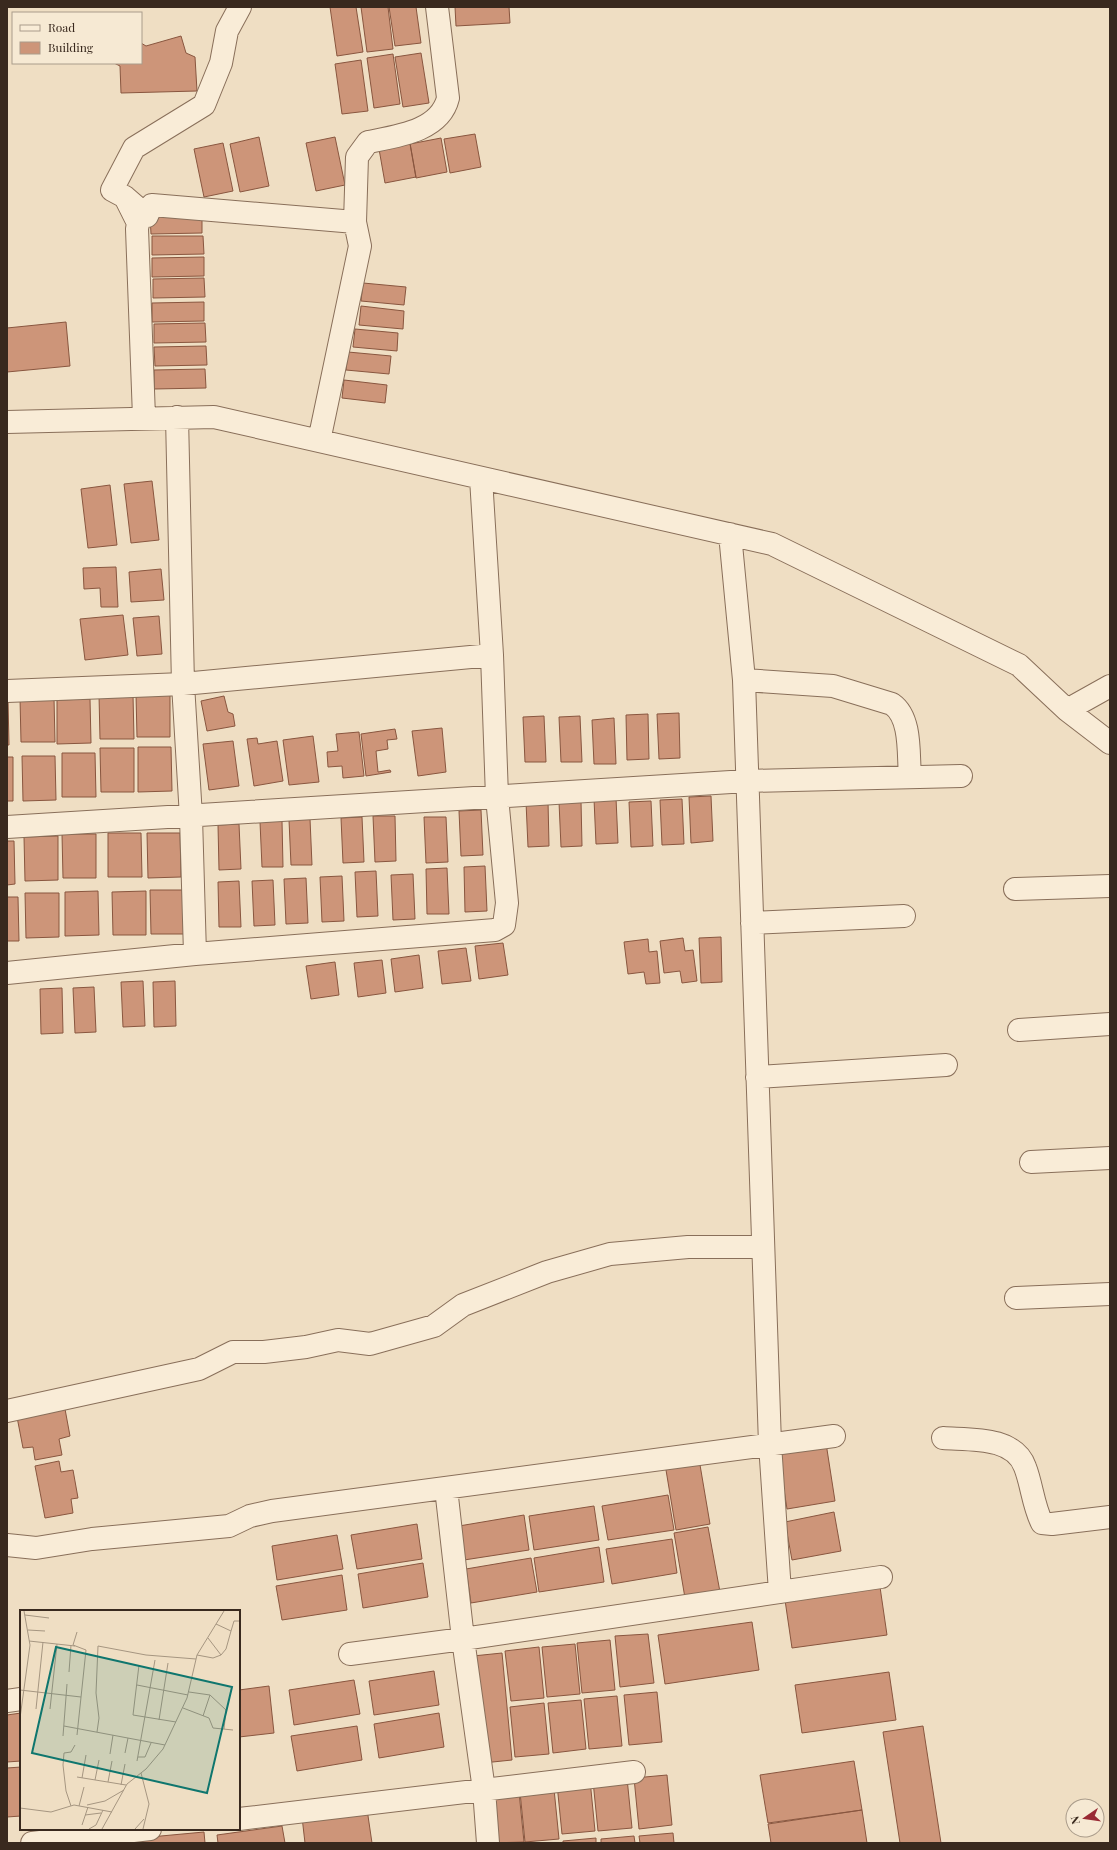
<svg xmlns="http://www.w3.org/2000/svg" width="1117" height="1850" font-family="'Playfair Display',serif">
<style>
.building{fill:#cd9579;stroke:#89563f}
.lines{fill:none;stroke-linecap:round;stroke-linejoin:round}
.minor-casing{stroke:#896f5a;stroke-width:24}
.minor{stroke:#f9ecd7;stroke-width:22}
.inset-road{fill:none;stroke:#a69681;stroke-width:1}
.view{fill:#0f766e;fill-opacity:0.15;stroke:#0f766e;stroke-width:2}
.inset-edge{fill:none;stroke:#39291e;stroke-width:2}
</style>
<rect width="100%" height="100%" fill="#efdec3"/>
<path class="building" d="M 330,7 L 356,7 L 363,52 L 337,56 Z
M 361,7 L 388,7 L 393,49 L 367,52 Z
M 389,7 L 416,7 L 421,43 L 395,46 Z
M 455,7 L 509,7 L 510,23 L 456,26 Z
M 181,36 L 186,53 L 195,57 L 197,91 L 121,93 L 120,66 L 114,63 L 141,63 L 141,43 L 146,46 Z
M 421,53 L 429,103 L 403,107 L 395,57 Z
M 393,54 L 400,104 L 374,108 L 367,58 Z
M 361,60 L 368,111 L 342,114 L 335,64 Z
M 475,134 L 481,167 L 450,173 L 444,139 Z
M 259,137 L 269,186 L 240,192 L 230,144 Z
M 335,137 L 345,185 L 316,191 L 306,143 Z
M 441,138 L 447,172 L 416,178 L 410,144 Z
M 223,143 L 233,191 L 204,197 L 194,149 Z
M 410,143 L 416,177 L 385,183 L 379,149 Z
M 202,214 L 202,233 L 151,234 L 150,215 Z
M 152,236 L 203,236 L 204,254 L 152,255 Z
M 204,257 L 204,276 L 152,277 L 152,258 Z
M 204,278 L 205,297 L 153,298 L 153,279 Z
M 363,283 L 406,287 L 404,305 L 361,301 Z
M 204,302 L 204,321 L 152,322 L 152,303 Z
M 361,306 L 404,311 L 403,329 L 359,325 Z
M 66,322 L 70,366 L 7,372 L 7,328 Z
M 205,323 L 206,342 L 154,343 L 154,324 Z
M 355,329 L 398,333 L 397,351 L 353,347 Z
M 206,346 L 207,365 L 155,366 L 154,347 Z
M 348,352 L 391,356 L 389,374 L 346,370 Z
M 205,369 L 206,388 L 154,389 L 154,370 Z
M 344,380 L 387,385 L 385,403 L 342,398 Z
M 152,481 L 159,540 L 131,543 L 124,484 Z
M 110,485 L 117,545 L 88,548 L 81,489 Z
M 116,567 L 118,607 L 101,607 L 100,588 L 84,589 L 83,568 Z
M 161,569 L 164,600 L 131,602 L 129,572 Z
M 123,615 L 128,655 L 85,660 L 80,619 Z
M 159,616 L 162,654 L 137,656 L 133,618 Z
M 170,693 L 170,737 L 137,737 L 136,694 Z
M 99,695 L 133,695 L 134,739 L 100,739 Z
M 224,696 L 228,712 L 233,714 L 235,726 L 207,731 L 201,701 Z
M 20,698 L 54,698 L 55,742 L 21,742 Z
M 90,699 L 91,743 L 57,744 L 57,700 Z
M 7,701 L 8,701 L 9,745 L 7,745 Z
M 679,713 L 680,758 L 659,759 L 657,714 Z
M 648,714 L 649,759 L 627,760 L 626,715 Z
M 544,716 L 546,762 L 525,762 L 523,717 Z
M 580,716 L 582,762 L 561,762 L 559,717 Z
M 614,718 L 616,764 L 594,764 L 592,720 Z
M 442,728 L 446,772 L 418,776 L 412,731 Z
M 395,729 L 397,739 L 387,740 L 388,749 L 376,751 L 378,772 L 390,770 L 391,772 L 366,776 L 361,734 Z
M 359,732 L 364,776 L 343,778 L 342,766 L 328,767 L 327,752 L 338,751 L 336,734 Z
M 313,736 L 319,782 L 289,785 L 283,740 Z
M 257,738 L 258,744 L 277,741 L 283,781 L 254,786 L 247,739 Z
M 233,741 L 239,786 L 209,790 L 203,744 Z
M 138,747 L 171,747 L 172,791 L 138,792 Z
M 100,748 L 134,748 L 134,792 L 101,792 Z
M 62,753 L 95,753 L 96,797 L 62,797 Z
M 22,756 L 55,756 L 56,800 L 23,801 Z
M 7,757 L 13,757 L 13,801 L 7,801 Z
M 711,796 L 713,841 L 691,843 L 689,797 Z
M 616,798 L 618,843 L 596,844 L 594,799 Z
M 682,799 L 684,844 L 662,845 L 660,800 Z
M 548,801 L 549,846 L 528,847 L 526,802 Z
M 581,801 L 582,846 L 561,847 L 559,802 Z
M 651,801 L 653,846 L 631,847 L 629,802 Z
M 481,810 L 483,855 L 461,856 L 459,811 Z
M 373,816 L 395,816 L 396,861 L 375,862 Z
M 362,817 L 364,862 L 343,863 L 341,818 Z
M 424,817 L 446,817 L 448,862 L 426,863 Z
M 310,819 L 312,865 L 291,865 L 289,820 Z
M 282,821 L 283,867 L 262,867 L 260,822 Z
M 239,824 L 241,869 L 219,870 L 218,825 Z
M 108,833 L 141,833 L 142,877 L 108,877 Z
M 147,833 L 180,833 L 181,877 L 148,878 Z
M 62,834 L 96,834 L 96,878 L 63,878 Z
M 58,836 L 58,880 L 25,881 L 24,837 Z
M 7,841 L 14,841 L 15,884 L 7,885 Z
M 485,866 L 487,911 L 465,912 L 464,867 Z
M 447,868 L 449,914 L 427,914 L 426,869 Z
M 376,871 L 378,916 L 357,917 L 355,872 Z
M 413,874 L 415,919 L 393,920 L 391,875 Z
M 342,876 L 344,921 L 322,922 L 320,877 Z
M 306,878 L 308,923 L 286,924 L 284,879 Z
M 273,880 L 275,925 L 254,926 L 252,881 Z
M 239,881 L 241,927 L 219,927 L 218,882 Z
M 150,890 L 184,890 L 185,934 L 151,934 Z
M 98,891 L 99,935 L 65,936 L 65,892 Z
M 146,891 L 146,935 L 113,935 L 112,892 Z
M 25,893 L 59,893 L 59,937 L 26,938 Z
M 7,897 L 18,897 L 19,941 L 7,941 Z
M 721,937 L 722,982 L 701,983 L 699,938 Z
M 683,938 L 685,951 L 693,950 L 697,981 L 682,983 L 680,971 L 664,973 L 660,941 Z
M 648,939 L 649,952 L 657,951 L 660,983 L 646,984 L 644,972 L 628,974 L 624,942 Z
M 503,943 L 508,975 L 479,979 L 475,946 Z
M 466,948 L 471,981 L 442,984 L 438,951 Z
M 419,955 L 423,988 L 395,992 L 391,959 Z
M 382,960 L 386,993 L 358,997 L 354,963 Z
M 335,962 L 339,995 L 311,999 L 306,966 Z
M 143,981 L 145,1026 L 123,1027 L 121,982 Z
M 175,981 L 176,1026 L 154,1027 L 153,982 Z
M 94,987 L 96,1032 L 75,1033 L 73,988 Z
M 62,988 L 63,1033 L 41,1034 L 40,989 Z
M 65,1409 L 70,1436 L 59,1439 L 62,1455 L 35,1460 L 33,1447 L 23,1448 L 17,1417 Z
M 826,1443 L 835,1501 L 787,1509 L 778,1451 Z
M 699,1459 L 710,1524 L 676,1530 L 665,1464 Z
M 59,1461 L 61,1472 L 73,1470 L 78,1498 L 71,1499 L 73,1513 L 45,1518 L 35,1466 Z
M 668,1495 L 674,1530 L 608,1540 L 602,1506 Z
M 594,1506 L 599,1540 L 534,1550 L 529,1516 Z
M 834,1512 L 841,1551 L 792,1560 L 785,1522 Z
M 524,1515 L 529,1550 L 464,1560 L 459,1526 Z
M 417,1524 L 422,1559 L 357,1569 L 351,1535 Z
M 708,1527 L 720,1592 L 685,1598 L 674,1533 Z
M 337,1535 L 343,1569 L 277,1580 L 272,1546 Z
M 672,1539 L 677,1573 L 612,1584 L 606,1549 Z
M 599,1547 L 604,1582 L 539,1592 L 534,1558 Z
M 531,1558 L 537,1592 L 471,1603 L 466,1569 Z
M 423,1563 L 428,1597 L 363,1608 L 358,1574 Z
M 342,1575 L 347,1610 L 282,1620 L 276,1586 Z
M 880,1587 L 887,1635 L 792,1648 L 785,1600 Z
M 752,1622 L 759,1670 L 665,1684 L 658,1635 Z
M 648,1634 L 654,1683 L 620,1687 L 615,1636 Z
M 610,1640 L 615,1690 L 582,1693 L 577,1643 Z
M 575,1644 L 580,1694 L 547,1697 L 542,1647 Z
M 539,1647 L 544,1698 L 511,1701 L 505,1651 Z
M 502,1653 L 512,1760 L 483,1763 L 473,1656 Z
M 434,1671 L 439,1705 L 374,1715 L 369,1681 Z
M 889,1672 L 896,1720 L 802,1733 L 795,1685 Z
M 354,1680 L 360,1714 L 294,1725 L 289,1690 Z
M 269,1686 L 274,1733 L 239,1737 L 239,1690 Z
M 657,1692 L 662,1742 L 629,1745 L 624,1695 Z
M 617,1696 L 622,1746 L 589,1749 L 584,1699 Z
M 581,1700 L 586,1749 L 553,1753 L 548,1703 Z
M 544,1703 L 549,1754 L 515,1757 L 510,1707 Z
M 21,1713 L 21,1761 L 7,1762 L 7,1715 Z
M 439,1713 L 444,1747 L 379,1758 L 374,1724 Z
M 357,1726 L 362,1760 L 297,1771 L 291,1736 Z
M 923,1726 L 941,1843 L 900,1843 L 883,1732 Z
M 854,1761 L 862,1810 L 768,1823 L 760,1775 Z
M 21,1767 L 21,1816 L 7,1817 L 7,1768 Z
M 667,1775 L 672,1825 L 639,1829 L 634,1778 Z
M 627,1778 L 632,1828 L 598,1831 L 593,1781 Z
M 590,1780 L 595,1831 L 562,1834 L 557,1784 Z
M 554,1789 L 559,1839 L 525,1842 L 520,1792 Z
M 519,1792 L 524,1842 L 490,1843 L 486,1795 Z
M 367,1809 L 372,1843 L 305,1843 L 302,1817 Z
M 862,1810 L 867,1843 L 771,1843 L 768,1824 Z
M 282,1826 L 285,1843 L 218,1843 L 217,1835 Z
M 204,1832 L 205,1843 L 107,1843 L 107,1841 Z
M 673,1833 L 674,1843 L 640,1843 L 639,1836 Z
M 634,1836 L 635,1843 L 601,1843 L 601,1839 Z
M 596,1838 L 596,1843 L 563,1843 L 563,1841 Z"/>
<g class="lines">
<defs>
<path id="minor" d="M 125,197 L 112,190 L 134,148 L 204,105 L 221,63 L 227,31 L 240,7
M 144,417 L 137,229 L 138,223 L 125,197 L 147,216 L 152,205 L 355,222
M 177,417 L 183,684 L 191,817 L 195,954
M 7,422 L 214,417 L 772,544 L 1019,665 L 1067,710 L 1110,743
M 319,441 L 360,246 L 355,222 L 357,157 L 368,142 C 398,136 440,131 448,98 L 437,7
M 730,534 L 744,680 L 770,1444 L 780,1592
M 744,680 L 833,686 L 892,704 C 912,718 908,755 910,777
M 7,691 L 183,684 L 492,655
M 1067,710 L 1110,686
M 7,827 L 747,781 L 961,776
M 1015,889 L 1110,886
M 752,923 L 904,916
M 7,973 L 195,954 L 495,930 L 504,925 L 507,903 L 497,797 L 492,655 L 481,478
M 1019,1030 L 1110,1024
M 757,1077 L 946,1065
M 1031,1162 L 1110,1158
M 1016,1298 L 1110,1294
M 7,1411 L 199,1369 L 233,1352 L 264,1352 L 306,1347 L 338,1340 L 370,1344 L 434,1326 L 463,1305 L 547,1272 L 610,1254 L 688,1247 L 763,1247
M 943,1438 C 970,1440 1014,1436 1025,1467 C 1032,1485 1033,1505 1042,1523 L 1052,1524 L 1110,1517
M 446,1488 L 463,1639 L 484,1790 L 488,1843
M 7,1545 L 36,1548 L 92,1539 L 229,1526 L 250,1516 L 272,1511 L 834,1436
M 350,1654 L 463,1639 L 881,1577
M 7,1701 L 21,1699
M 239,1819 L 634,1772
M 32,1843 L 150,1829"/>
</defs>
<use href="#minor" class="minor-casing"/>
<use href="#minor" class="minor"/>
</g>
<g transform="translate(20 1610)">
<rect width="220" height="220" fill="#efdec3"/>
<path class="inset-road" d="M 5,5 L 29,8M 196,14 L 211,21 L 214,11 L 220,11M 8,20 L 25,21M 57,22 L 53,35 L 66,40 L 57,125M 188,28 L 201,45M 9,31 L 55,36M 177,45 L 193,48 L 201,45 L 206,39 L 211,21M 119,55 L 113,105 L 156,112M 49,62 L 51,35M 117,75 L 168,85M 0,80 L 61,87M 169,82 L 190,85 L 183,106M 190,85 L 206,100 L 204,119M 163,98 L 189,108 L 193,118 L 213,120M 16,99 L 23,32M 30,99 L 37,34M 0,108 L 10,35 L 4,1M 139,110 L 148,53M 44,116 L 145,135M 77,122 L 79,108 L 76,83 L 78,36 L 126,45 L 176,49M 43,126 L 47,74M 105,143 L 108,128M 90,144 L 93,125M 118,147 L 125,147 L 131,133M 117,151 L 135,50M 121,163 L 129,194 L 123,219M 57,167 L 106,175M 62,168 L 66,145M 75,170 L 79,150M 88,172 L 92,151M 101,175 L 105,154M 67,195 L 85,191 L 104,180M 51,196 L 46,181 L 43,155 L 44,143 L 51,142 L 55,135M 59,196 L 64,177M 0,198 L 31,202 L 54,195 L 92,202M 65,205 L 81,203M 62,215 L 68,197M 69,219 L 76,215 L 83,200M 82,219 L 107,174 L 126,159 L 143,139 L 167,88 L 177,45 L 204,1M 115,219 L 124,209"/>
<path class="view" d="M 36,37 L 212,77 L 187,183 L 12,143 Z"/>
<rect width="220" height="220" class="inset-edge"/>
</g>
<rect width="1117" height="1850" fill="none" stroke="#39291e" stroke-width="16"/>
<rect x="12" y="12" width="130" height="52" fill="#f6e9d3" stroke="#aa9c8b"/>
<rect x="20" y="25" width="20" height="6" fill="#f9ecd7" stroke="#aa9c8b"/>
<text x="48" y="32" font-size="12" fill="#39291e">Road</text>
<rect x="20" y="42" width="20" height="12" fill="#cd9579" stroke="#aa9c8b"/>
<text x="48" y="52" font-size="12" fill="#39291e">Building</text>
<g transform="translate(1085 1818) rotate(257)"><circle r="19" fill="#f6e9d3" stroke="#aa9c8b"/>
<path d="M0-3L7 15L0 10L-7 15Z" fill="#992933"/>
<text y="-6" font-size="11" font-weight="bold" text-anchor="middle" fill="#39291e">N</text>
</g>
</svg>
